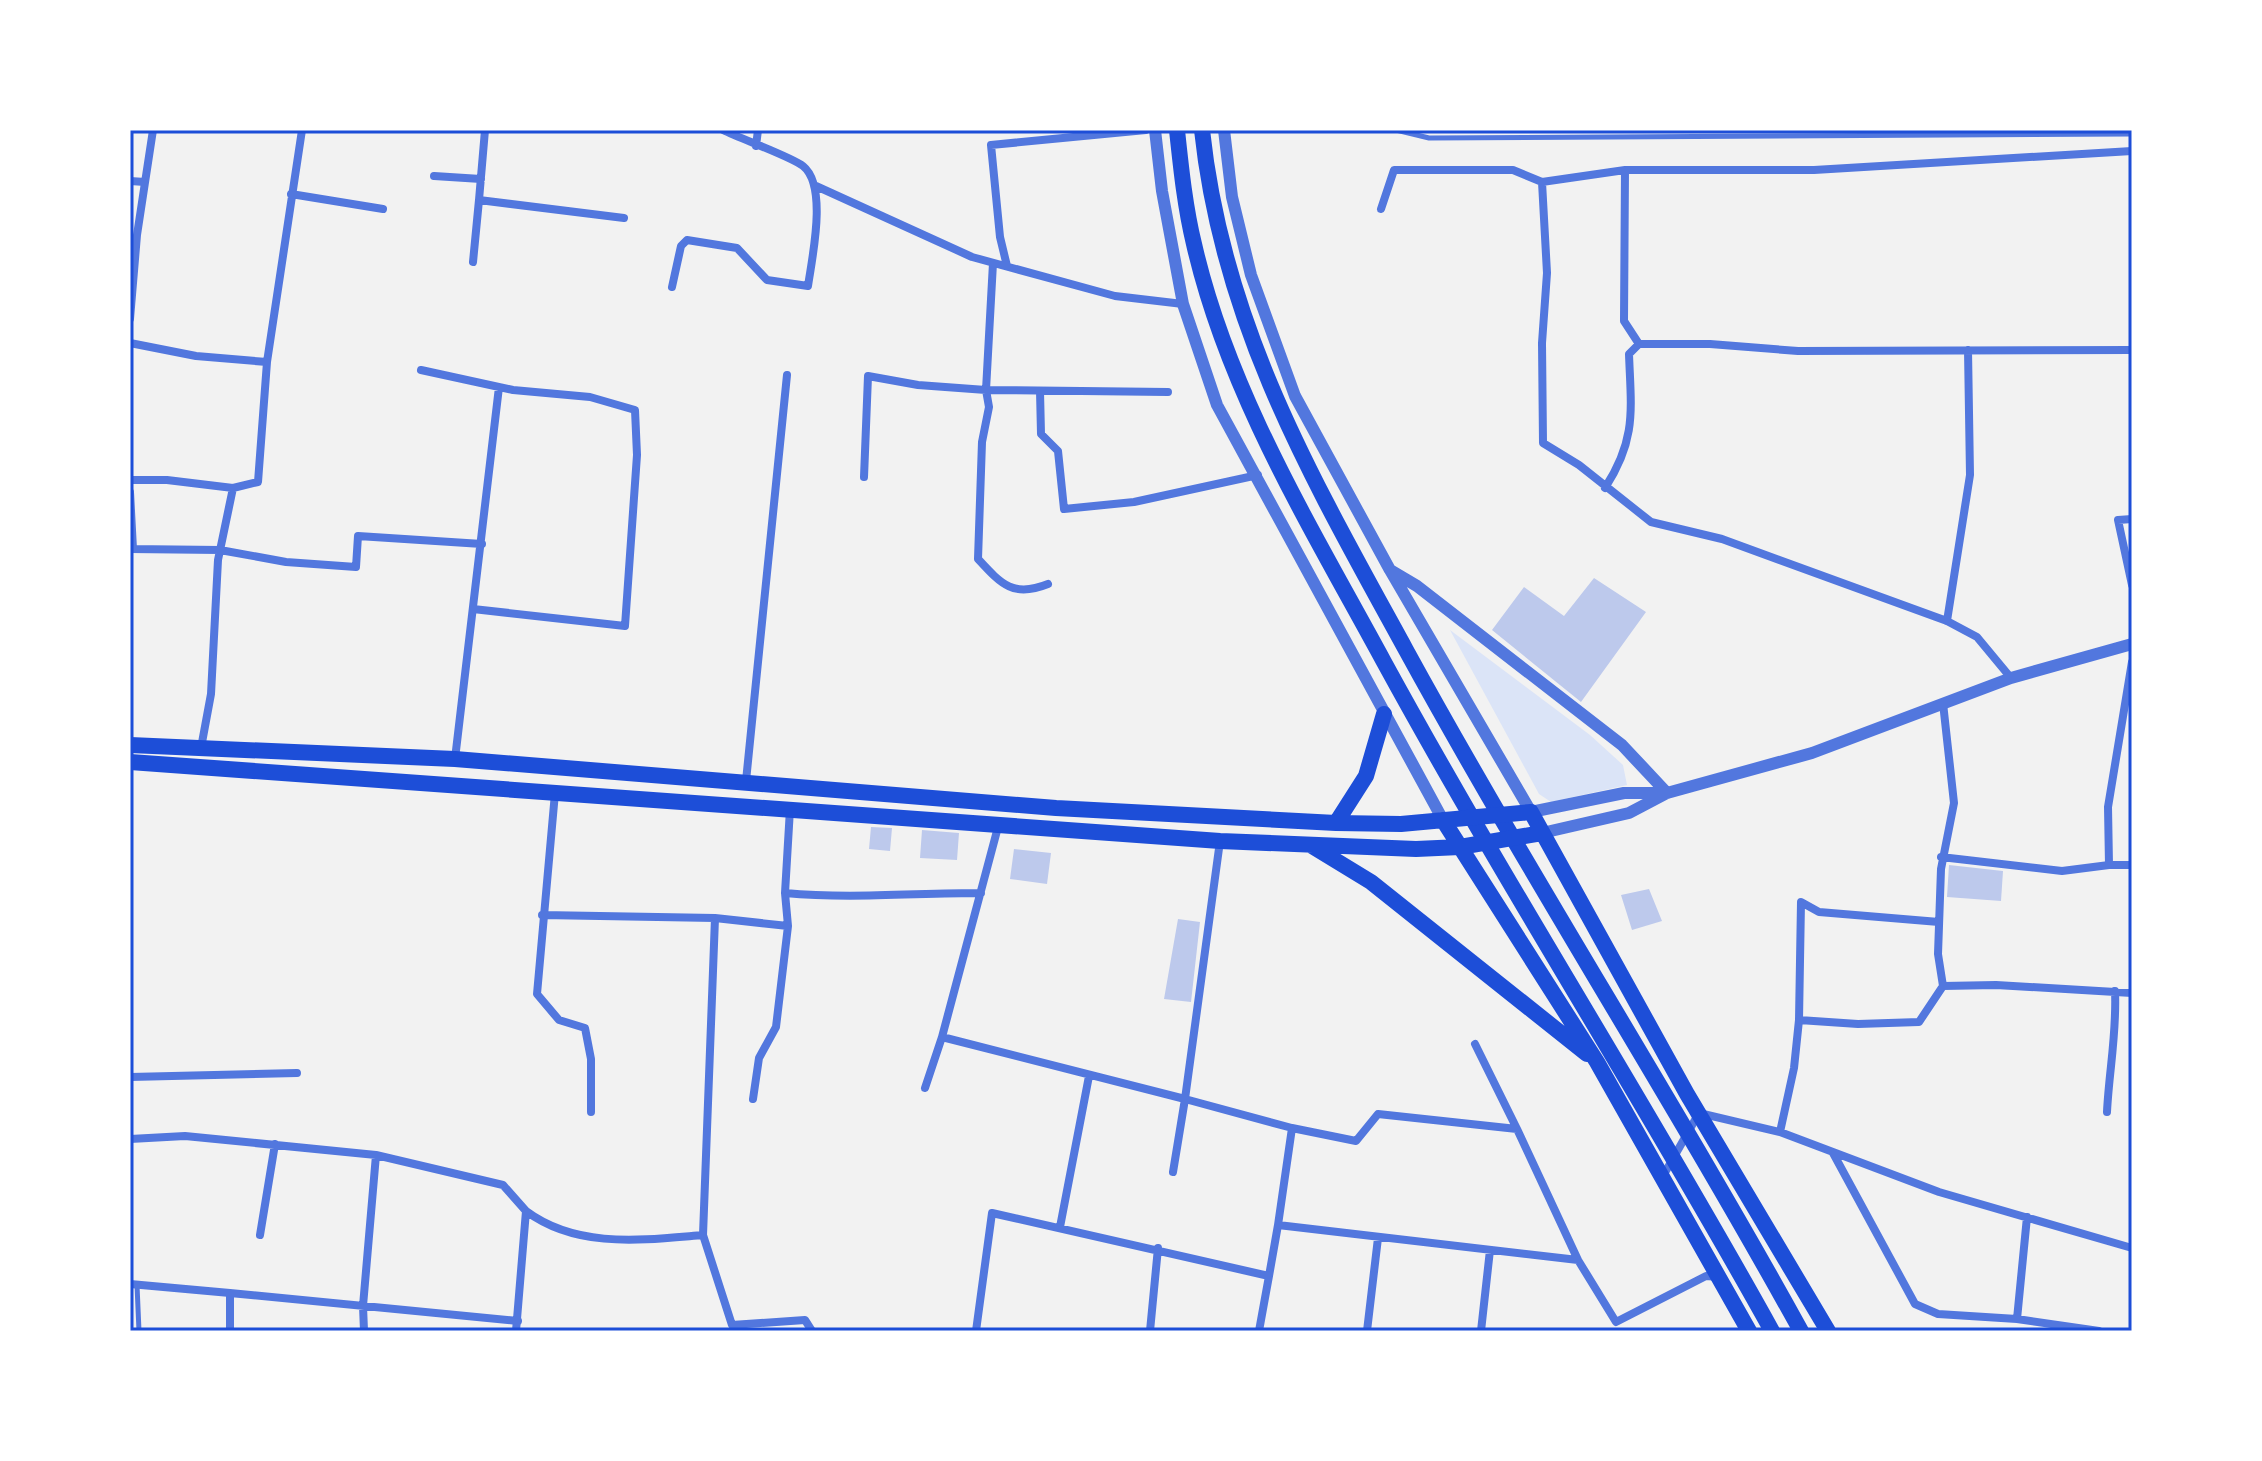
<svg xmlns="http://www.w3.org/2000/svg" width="2262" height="1461" font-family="Figtree,sans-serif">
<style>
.green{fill:#dbe4f7}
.building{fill:#bdc9ec}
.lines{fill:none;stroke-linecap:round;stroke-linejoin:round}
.service{stroke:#5277de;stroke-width:5}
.minor{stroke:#5277de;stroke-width:8}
.tertiary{stroke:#5277de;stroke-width:12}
.primary{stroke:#1d4ed8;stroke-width:16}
.trunk{stroke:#1d4ed8;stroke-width:16}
.neatline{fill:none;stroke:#1d4ed8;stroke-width:3}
</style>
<rect width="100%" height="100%" fill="#f2f2f2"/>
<path class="green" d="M 1450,630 L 1590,735 L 1623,765 L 1627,785 L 1551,802 L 1539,794 Z"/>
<path class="building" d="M 1594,578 L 1646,612 L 1581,702 L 1492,630 L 1524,587 L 1564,616 Z
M 871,827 L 892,828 L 890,851 L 869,849 Z
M 922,830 L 959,833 L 957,860 L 920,858 Z
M 1014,849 L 1051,853 L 1047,884 L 1010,879 Z
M 1949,865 L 2003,871 L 2001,901 L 1947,897 Z
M 1649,889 L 1662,921 L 1632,930 L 1621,895 Z
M 1178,919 L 1200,922 L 1191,1002 L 1164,999 Z"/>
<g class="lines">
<path class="service" d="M 1396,130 L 1429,138 L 2132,134
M 137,1285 L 139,1331"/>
<path class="minor" d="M 485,130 L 479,200 L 624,218
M 756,146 L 758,130
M 1625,170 L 1624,321 L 1639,344
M 434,176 L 481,179
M 130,181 L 145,182
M 1542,182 L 1547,273 L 1542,343 L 1543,443 L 1579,465 L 1651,522 L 1722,539 L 1947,621 L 1977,637 L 2011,678
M 816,186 L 972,257 L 1115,296 L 1183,304
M 291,194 L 383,209
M 1381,209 L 1394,170 L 1513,170 L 1542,182 L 1625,170 L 1814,170 L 2132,151
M 473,262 L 479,200
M 993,263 L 986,390 L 989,407 L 982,442 L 978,559 C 1001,584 1013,598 1048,584
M 1007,266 L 1000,237 L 991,145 L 1146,130
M 672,287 L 681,246 L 687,240 L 737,248 L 767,280 L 808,286 C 812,258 828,186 803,166 C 790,156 741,139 723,130
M 130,319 L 137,235 L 153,130
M 130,343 L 196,356 L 267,362
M 421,370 L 513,390 L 590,397 L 635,410 L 637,455 L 625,626 L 473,609
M 1040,391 L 1041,434 L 1058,451 L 1064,509 L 1134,502 L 1258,475
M 864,477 L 868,376 L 918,385 L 986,390 L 1168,392
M 130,480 L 167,480 L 233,488
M 1605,488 C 1637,439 1631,409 1629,354 L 1639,344 L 1710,344 L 1798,351 L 2132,350
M 130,492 L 133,549
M 2132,519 L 2118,520 L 2132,585
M 130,549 L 220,550 L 286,562 L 356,567 L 358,536 L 482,544
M 1947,621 L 1970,475 L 1968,350
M 2132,662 L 2108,807 L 2109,865 L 2132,865
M 1943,703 L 1954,803 L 1941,869 L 1938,954 L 1943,986 L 1996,985 L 2132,993
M 201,748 L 211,694 L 218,560 L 233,488 L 258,482 L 267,362 L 302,130
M 455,759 L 499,387
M 746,781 L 787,375
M 555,793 L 537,994 L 559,1020 L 585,1028 L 591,1059 L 591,1112
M 998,827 L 942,1037 L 1185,1099 L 1173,1172
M 1220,841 L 1185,1099 L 1292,1128 L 1278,1225
M 1941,857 L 2062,871 L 2109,865
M 785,893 C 850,899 915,893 981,893
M 542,915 L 715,918 L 703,1235 L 732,1325 L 805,1320 L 812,1331
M 715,918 L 788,926
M 1799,1020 L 1801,902 L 1819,912 L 1939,922
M 1475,1044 L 1517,1129
M 130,1077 L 297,1073
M 925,1088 L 942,1037
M 753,1099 L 759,1058 L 776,1027 L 788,926 L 785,893 L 790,809
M 2107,1112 C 2109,1071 2117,1033 2115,991
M 1292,1128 L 1356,1141 L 1378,1114 L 1517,1129 L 1578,1260
M 1780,1132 L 1794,1068 L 1799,1020 L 1858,1024 L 1919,1022 L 1943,986
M 130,1139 L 185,1136 L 376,1155 L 503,1185 L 526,1211 L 516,1331
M 1833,1153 L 1915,1304 L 1938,1314 L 2017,1319 L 2099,1331
M 1663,1176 L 1699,1113 L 1780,1132 L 1939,1192 L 2132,1248
M 526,1211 C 577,1249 642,1240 703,1235
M 1060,1227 L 1089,1076
M 260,1235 L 275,1144
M 130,1284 L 230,1293
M 2017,1319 L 2027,1217
M 230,1331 L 230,1293 L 518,1321
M 364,1331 L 363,1306 L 376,1155
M 976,1331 L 992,1213 L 1269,1276 L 1278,1225 L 1578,1260 L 1616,1322 L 1706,1276 L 1719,1277
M 1150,1331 L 1158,1248
M 1259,1331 L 1269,1276
M 1367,1331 L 1378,1238
M 1481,1331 L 1490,1250"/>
<path class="tertiary" d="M 1155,130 L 1162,191 L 1183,304 L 1217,405 L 1443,820
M 1224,130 L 1232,197 L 1251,275 L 1295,396 L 1390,570 L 1531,812 L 1624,793 L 1667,793
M 1390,570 L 1417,586 L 1622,745 L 1667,793
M 1542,833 L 1629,813 L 1667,793 L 1812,753 L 2011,678 L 2132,644"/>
<path class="primary" d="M 1177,130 C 1181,168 1185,207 1194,244 C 1228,393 1312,529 1384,662 C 1508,889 1647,1105 1772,1331
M 1202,130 C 1223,327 1313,480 1406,650 C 1532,880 1674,1101 1801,1331"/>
<path class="trunk" d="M 130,745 L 455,759 L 1056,808 L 1336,823 L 1401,824 L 1531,812 L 1687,1094 L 1828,1331
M 130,762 L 1220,841 L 1416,849 L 1460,847 L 1542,833
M 1443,820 L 1597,1062 L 1749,1331
M 1336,823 L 1366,776 L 1384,714
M 1312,846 L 1371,882 L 1587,1054"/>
</g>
<rect width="2262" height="1461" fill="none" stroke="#ffffff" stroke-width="264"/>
<rect x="132" y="132" width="1998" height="1197" class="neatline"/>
</svg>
